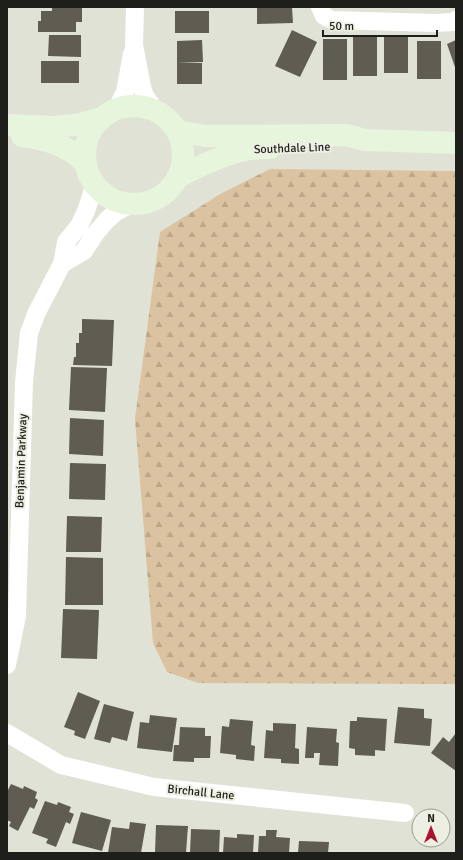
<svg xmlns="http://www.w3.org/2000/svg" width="463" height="860" font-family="Signika,sans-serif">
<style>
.forest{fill:url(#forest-firs)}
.building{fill:#5f5c52}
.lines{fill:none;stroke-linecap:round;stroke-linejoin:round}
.minor{stroke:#fff;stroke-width:18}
.secondary{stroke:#e6f5dc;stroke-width:22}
.labels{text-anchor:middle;stroke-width:4;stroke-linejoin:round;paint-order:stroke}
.street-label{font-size:12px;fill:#1e1e1a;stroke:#edefe2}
</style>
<defs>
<pattern id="forest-firs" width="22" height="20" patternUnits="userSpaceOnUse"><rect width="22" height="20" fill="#dbc3a1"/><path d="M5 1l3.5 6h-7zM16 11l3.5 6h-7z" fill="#bca78a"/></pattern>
</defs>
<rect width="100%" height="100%" fill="#e0e2d5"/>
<path class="forest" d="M 270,169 L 456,171 L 456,684 L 198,683 L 167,672 L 153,643 L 135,419 L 160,232 L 222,193 Z"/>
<path class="building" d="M 52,7 L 82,7 L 82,22 L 76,22 L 76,32 L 38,32 L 38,21 L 41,21 L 41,11 L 52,11 Z
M 257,7 L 292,7 L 293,23 L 257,24 Z
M 175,11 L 209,11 L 209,33 L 175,33 Z
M 292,30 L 317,42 L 300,77 L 275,66 Z
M 49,35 L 81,35 L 81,57 L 48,56 Z
M 384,35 L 408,35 L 408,73 L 384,73 Z
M 353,36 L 377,36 L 377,76 L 353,76 Z
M 323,39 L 347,39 L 347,80 L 323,80 Z
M 202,40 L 203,62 L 177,63 L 177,41 Z
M 456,40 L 456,70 L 447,44 Z
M 417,41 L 441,41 L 441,79 L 417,79 Z
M 41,61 L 79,61 L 79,83 L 41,83 Z
M 177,63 L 202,63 L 202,84 L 177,84 Z
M 82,319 L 114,320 L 112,366 L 73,365 L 74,357 L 76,357 L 76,343 L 79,343 L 79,333 L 82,333 Z
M 71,367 L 107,368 L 105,412 L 69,410 Z
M 70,418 L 104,420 L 103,456 L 69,454 Z
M 70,463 L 106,464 L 105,500 L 69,499 Z
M 67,516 L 102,517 L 101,552 L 66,552 Z
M 66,557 L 103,558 L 103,605 L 65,605 Z
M 63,609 L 99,610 L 97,659 L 61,658 Z
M 78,692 L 100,701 L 85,739 L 74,735 L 75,731 L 64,727 Z
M 104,704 L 134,712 L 127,741 L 112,737 L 110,743 L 94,739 Z
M 398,707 L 424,709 L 424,718 L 432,719 L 430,746 L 394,743 Z
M 150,715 L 177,718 L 172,752 L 137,748 L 140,722 L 149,723 Z
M 357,717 L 387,719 L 385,751 L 375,750 L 375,756 L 355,755 L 355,749 L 349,748 L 350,721 L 357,721 Z
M 230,719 L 253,721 L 251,745 L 255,746 L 254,761 L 236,759 L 236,755 L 220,753 L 222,726 L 229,727 Z
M 273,723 L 296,724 L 295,748 L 299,749 L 299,764 L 281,763 L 281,759 L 264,758 L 266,730 L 273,731 Z
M 180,727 L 205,728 L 205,736 L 211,736 L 210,758 L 194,758 L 194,762 L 173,761 L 174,745 L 179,745 Z
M 307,727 L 337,729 L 336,742 L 339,743 L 338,766 L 319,765 L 320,753 L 314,753 L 314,758 L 305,758 Z
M 456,733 L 456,771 L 431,753 L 443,737 L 449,742 Z
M 11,784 L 23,789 L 24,786 L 37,792 L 35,798 L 38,800 L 34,809 L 30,807 L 18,831 L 9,826 L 11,822 L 7,820 L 7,792 Z
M 45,801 L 57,805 L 58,802 L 71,807 L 69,812 L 74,814 L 70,824 L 66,822 L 56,847 L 46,843 L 48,839 L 32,833 Z
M 81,812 L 111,820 L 102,851 L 72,843 Z
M 130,822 L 146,824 L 141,853 L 108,853 L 112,827 L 129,829 Z
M 156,825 L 188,826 L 186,853 L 155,853 Z
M 191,829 L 220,830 L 219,853 L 190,853 Z
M 266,830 L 277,830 L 276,837 L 290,838 L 289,853 L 258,853 L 259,836 L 266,836 Z
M 237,834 L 254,835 L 253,853 L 223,853 L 224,837 L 237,838 Z
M 299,841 L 329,842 L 328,853 L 298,853 Z"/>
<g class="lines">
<path class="minor" d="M 135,7 L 134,45 L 142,87 L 145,96 L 155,110
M 320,7 L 324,16 L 332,20 L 435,23 L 452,22 L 456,20
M 117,108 L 125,92 L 132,54
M 62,264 L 84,251 L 95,234 L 107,220 L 116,212 L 132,204
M 7,665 L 17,616 L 24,382 L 29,333 L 37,312 L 62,264 L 66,242 L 79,226 L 86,211 L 95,184
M 7,733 L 61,765 L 154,787 L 405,813"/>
<path class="secondary" d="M85 155a49 49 0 1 1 98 0a49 49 0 1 1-98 0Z
M 7,125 L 54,127 L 75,125 L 101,118
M 177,131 L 205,136 L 346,135 L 365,140 L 456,143
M 22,136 C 45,139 68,145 85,163
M 177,178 C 199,166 225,153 251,149 C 257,148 263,148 270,148"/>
</g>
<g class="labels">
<g class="street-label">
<text transform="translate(292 148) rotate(-2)" y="4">Southdale Line</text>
<text transform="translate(21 461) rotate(-88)" y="4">Benjamin Parkway</text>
<text transform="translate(201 792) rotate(6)" y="4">Birchall Lane</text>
</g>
</g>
<rect width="463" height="860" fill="none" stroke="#1e1e1a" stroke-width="16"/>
<g transform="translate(431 828)"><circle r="19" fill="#edefe2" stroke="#9a9b92"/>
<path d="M0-3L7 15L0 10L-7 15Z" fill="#aa132f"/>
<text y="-6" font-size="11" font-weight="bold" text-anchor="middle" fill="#1e1e1a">N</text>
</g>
<path d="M323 30v6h114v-6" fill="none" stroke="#1e1e1a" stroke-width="2"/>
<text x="329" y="30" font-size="12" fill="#1e1e1a" stroke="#edefe2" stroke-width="3" paint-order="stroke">50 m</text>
</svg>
